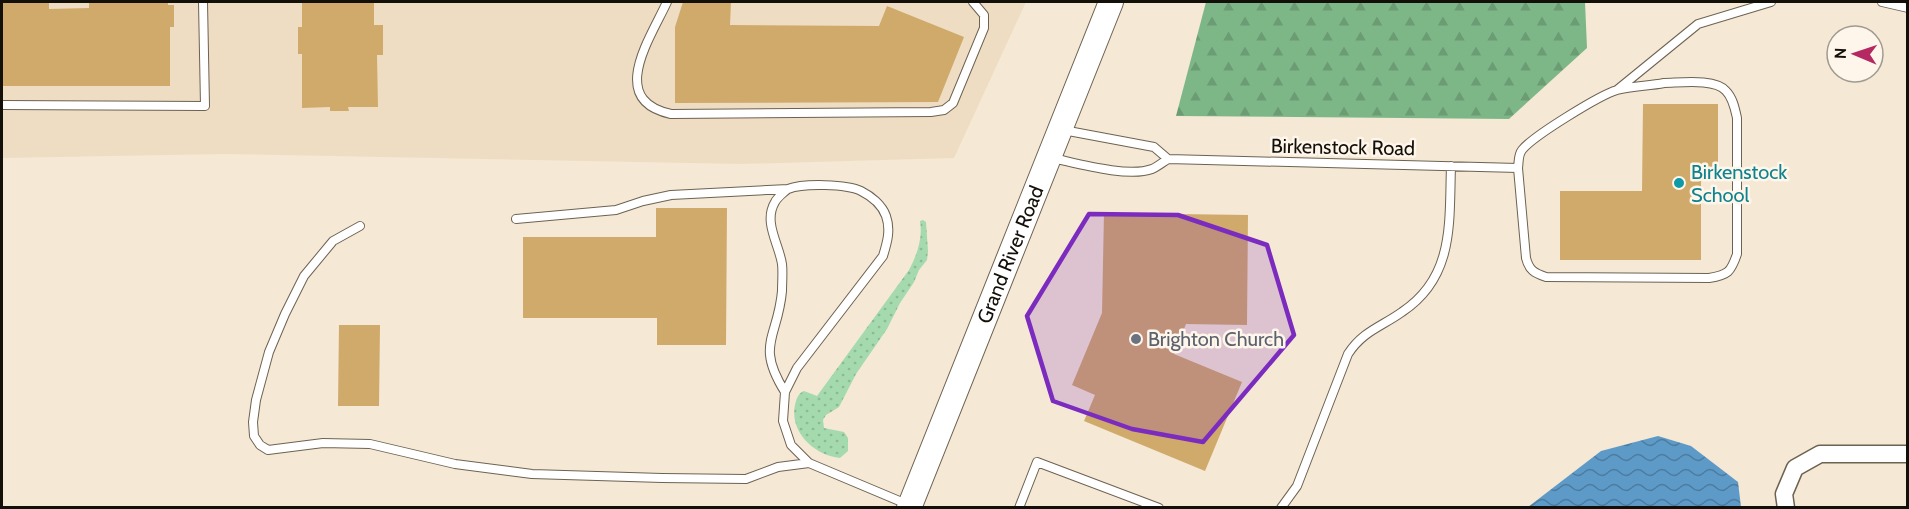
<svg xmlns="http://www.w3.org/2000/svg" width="1909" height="509" font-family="Cabin,sans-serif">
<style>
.built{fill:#eeddc3}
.forest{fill:url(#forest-firs)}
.park{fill:url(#park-dots)}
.water{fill:url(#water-waves)}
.building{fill:#d0aa6b}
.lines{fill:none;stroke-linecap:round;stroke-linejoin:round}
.lane-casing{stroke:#6d6252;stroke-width:10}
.street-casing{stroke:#6d6252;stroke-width:19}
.secondary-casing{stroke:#6d6252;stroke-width:26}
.lane{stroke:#fff;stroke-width:8}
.street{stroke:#fff;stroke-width:16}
.secondary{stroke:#fff;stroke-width:24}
.marked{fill:#7b2cbf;fill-opacity:0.2;stroke:#7b2cbf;stroke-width:4.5;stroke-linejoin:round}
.culture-dot{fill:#0f9aa8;stroke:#fef6eb;stroke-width:2}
.worship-dot{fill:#6b7280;stroke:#fef6eb;stroke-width:2}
.labels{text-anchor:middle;stroke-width:5;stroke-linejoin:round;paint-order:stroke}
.street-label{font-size:20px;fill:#130f09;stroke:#fef6eb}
.culture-label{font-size:20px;fill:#0d838f;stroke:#fef6eb;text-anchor:start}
.worship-label{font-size:20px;fill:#5b616d;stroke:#fef6eb;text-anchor:start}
</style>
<defs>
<pattern id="forest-firs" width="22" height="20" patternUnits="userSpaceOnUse" patternTransform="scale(1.5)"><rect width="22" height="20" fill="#7db787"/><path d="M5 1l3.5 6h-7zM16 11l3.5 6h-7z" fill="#6b9c73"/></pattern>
<pattern id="park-dots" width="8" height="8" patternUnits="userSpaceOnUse" patternTransform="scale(1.5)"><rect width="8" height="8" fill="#a4daad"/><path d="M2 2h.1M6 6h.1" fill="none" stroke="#8cba94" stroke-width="1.8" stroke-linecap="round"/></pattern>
<pattern id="water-waves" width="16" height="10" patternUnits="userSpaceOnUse" patternTransform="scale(1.5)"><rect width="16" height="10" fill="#5d9ac7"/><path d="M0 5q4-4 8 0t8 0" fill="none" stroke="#4c7ca0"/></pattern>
</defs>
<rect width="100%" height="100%" fill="#f5e8d5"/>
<path class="built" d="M 2,2 L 1026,2 L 954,158 L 741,164 L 224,154 L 2,158 Z"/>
<path class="forest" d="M 1206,2 L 1585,2 L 1587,48 L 1509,119 L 1176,116 Z"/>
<path class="park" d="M 923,220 L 926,222 L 928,251 L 927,260 L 919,270 L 914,282 L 900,303 L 887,329 L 856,374 L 839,407 L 826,415 L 823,420 L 824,428 L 844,432 L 848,438 L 848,451 L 840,458 C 813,455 787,430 796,401 C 798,396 799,393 804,391 L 817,396 L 909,270 C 917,255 923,238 920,221 Z"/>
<path class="water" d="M 1658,436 L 1691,446 L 1738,482 L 1741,507 L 1528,507 L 1601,451 Z"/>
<path class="building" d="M 2,2 L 49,2 L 49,9 L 89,8 L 89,2 L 168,2 L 168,5 L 174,5 L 174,27 L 170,27 L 170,86 L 2,86 Z
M 302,2 L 374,2 L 374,25 L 383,25 L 383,55 L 377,55 L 378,107 L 348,107 L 349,111 L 330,111 L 330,107 L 302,108 L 302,54 L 298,54 L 298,27 L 302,27 Z
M 683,2 L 731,2 L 730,25 L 879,26 L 887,6 L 964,37 L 938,102 L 675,103 L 675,27 Z
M 1643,104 L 1718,104 L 1718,174 L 1701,174 L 1701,260 L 1560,260 L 1560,191 L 1642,191 Z
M 656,208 L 727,208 L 726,345 L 657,345 L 657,318 L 523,318 L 523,237 L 656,237 Z
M 1104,213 L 1248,215 L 1247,325 L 1186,324 L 1174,354 L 1242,382 L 1205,471 L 1084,421 L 1095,395 L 1072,385 L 1102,313 Z
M 339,325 L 380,325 L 379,406 L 338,406 Z"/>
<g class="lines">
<defs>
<path id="lane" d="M 667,2 C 650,39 607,100 671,114 L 931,112 L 944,110 L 953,103 L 984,28 L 984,15 L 973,2
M 1882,2 L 1908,8
M 1664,83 C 1679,83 1715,78 1726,91 C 1733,98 1735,109 1737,118 L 1737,254 C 1731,272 1728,275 1709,278 L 1546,277 C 1534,273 1529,270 1526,258 L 1518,168 C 1519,161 1518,155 1522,150 C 1533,136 1600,95 1617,90 C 1632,86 1649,86 1664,83 Z
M 1617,90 L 1698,24 L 1771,2
M 2,105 L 205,106 L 203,2
M 1063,130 L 1154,147 L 1168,159
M 1052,158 C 1076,163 1128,178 1152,169 C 1157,167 1163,162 1168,159 L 1518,168
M 516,219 L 616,210 L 643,201 L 671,195 L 788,189
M 360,226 L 333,241 L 304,276 L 285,314 L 269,352 L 256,400 L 253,422 L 254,436 L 260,445 L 268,450 L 323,443 L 370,444 L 455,464 L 532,474 L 662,478 L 746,479 L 778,467 L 809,463
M 785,392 C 755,344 778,338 782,291 C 782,283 783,272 782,264 C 779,244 763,222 775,202 C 777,198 785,191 788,189 C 803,183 847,184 861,191 C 871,196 882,205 886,216 C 891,230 887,243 883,256 L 797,368 L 785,392 L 783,421 L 791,445 L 809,463 L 909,505
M 1019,508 L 1037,462 L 1159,508
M 1281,508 L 1297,486 L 1348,354 C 1363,331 1381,327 1402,312 C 1455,277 1449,222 1451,166"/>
<path id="street" d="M 1786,508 L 1784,494 L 1795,468 L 1820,454 L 1908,454"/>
<g id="secondary">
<path id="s1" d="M 909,508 L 1111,2"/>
</g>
</defs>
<use href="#lane" class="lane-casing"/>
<use href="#street" class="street-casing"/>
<use href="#secondary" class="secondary-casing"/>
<use href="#lane" class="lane"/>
<use href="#street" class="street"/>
<use href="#secondary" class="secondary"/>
</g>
<path class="marked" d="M 1089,214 L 1178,215 L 1267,245 L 1294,335 L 1203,442 L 1132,429 L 1053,401 L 1027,316 Z"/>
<circle class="culture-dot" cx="1679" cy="183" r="6"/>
<circle class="worship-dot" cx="1136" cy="339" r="6"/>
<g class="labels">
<g class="street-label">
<text transform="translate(1343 147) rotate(1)" y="7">Birkenstock Road</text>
<text dy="7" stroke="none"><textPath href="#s1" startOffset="273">Grand River Road</textPath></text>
</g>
<g class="culture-label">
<text x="1691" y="179">Birkenstock<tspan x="1691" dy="23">School</tspan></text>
</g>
<g class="worship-label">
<text x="1148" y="346">Brighton Church</text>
</g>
</g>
<rect width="1909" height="509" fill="none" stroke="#130f09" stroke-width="6"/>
<g transform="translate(1855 54) rotate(272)"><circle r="28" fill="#fef6eb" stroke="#a09a91" stroke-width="1.5"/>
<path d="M0-4.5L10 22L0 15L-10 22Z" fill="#b52962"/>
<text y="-9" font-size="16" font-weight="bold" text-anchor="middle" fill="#130f09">N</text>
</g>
</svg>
